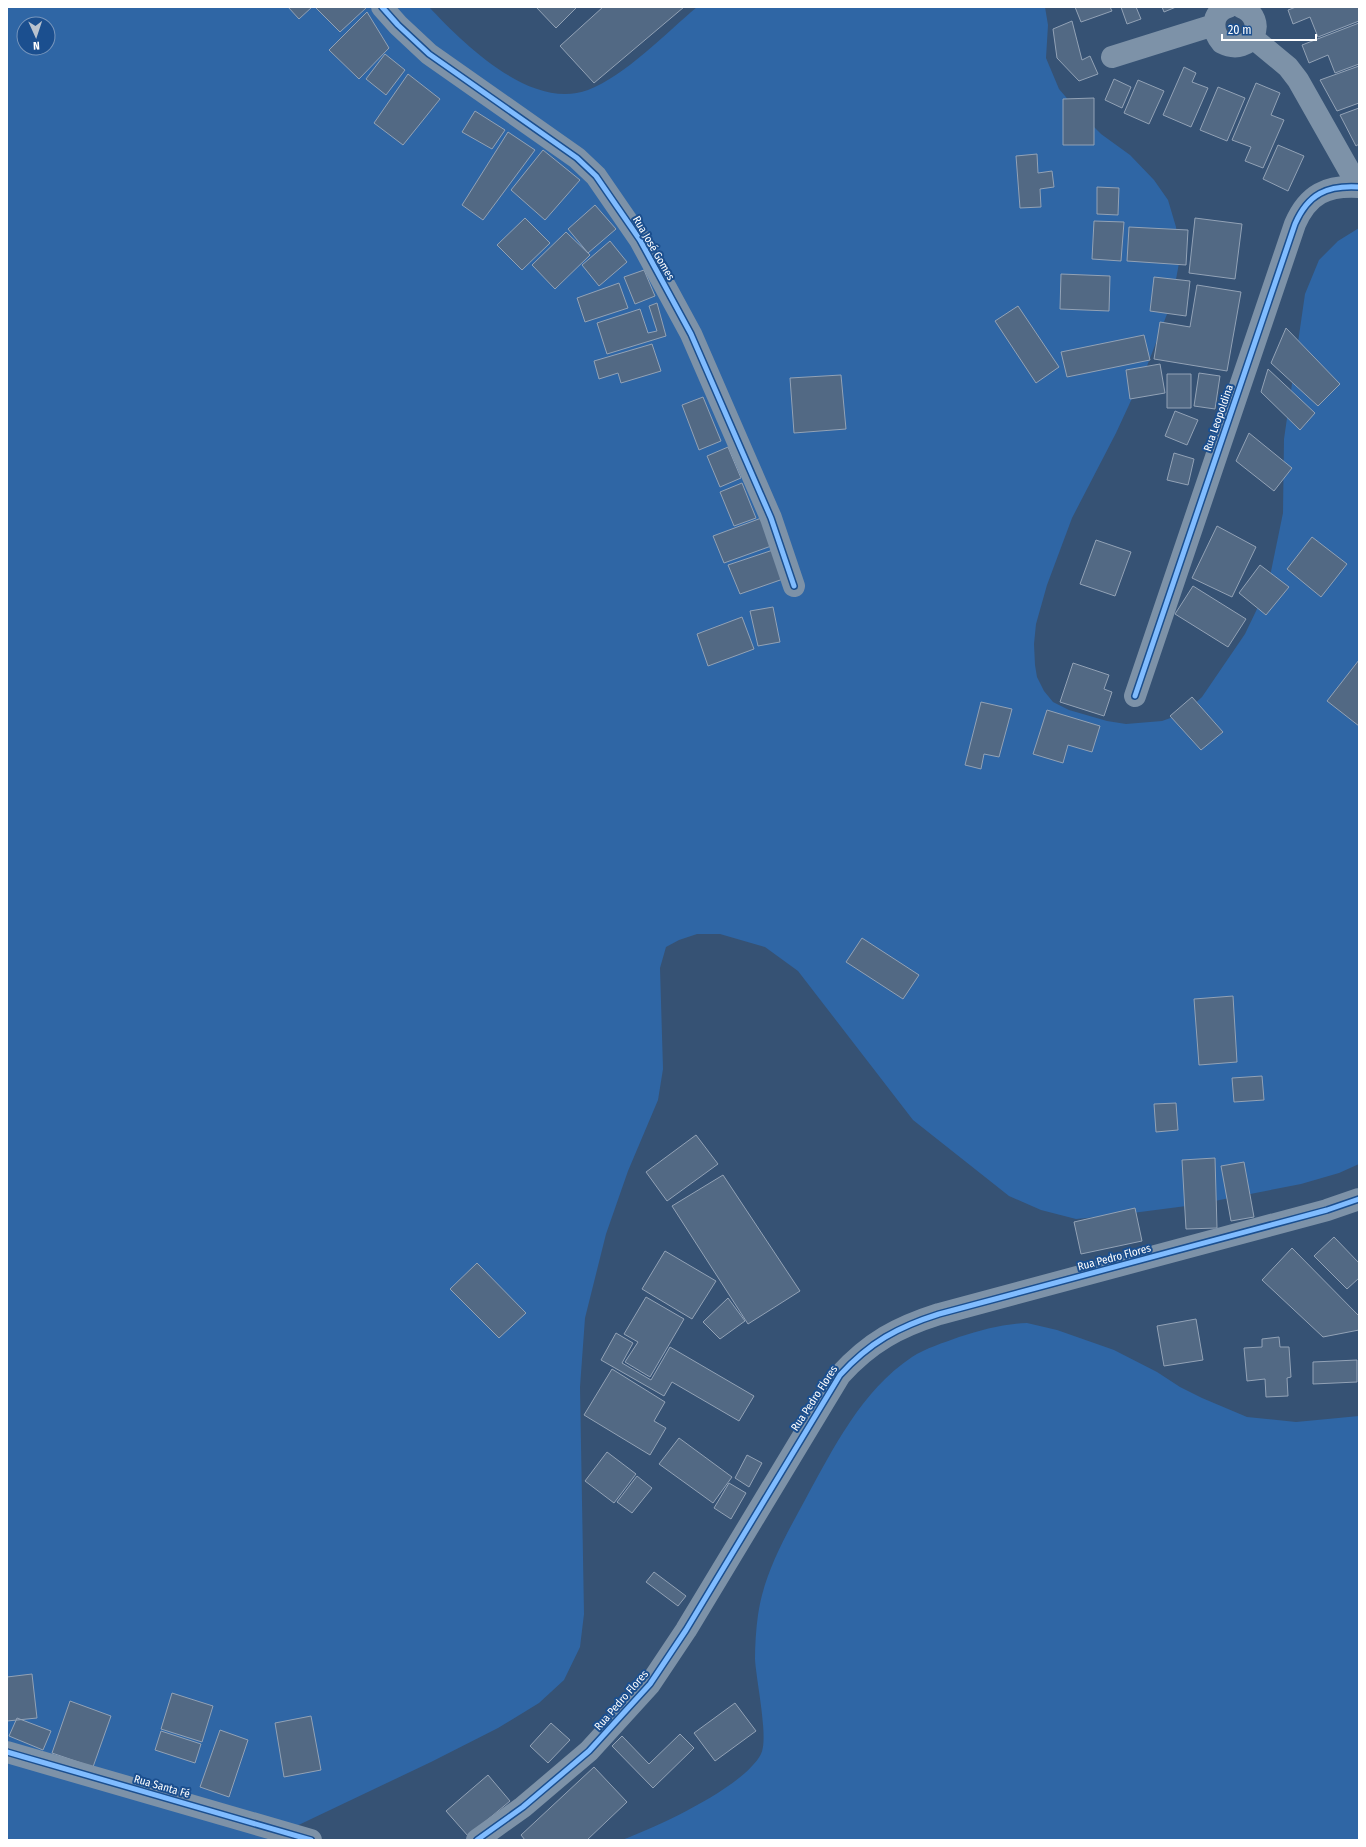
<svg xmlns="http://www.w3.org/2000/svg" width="1366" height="1847" font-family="'Fira Sans Condensed',sans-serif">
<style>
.green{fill:#2f66a5;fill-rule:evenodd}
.building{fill:#526984;stroke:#92a2b6}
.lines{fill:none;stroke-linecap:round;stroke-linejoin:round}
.minor{stroke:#7d92a8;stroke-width:22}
.cycleway-casing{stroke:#1b4f8f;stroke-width:8}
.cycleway{stroke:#80bcff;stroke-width:5}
.labels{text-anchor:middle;stroke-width:4;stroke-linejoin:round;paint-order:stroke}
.street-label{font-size:11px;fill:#fff;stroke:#1b4f8f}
</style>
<rect width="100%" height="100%" fill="#365274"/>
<path class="green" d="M 7,7 L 429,7 C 464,44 531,111 588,90 C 625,76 666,33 697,7 L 1045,7 L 1048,25 L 1046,58 L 1059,89 L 1077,110 L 1101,134 L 1130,155 L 1154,180 L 1168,200 L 1176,227 L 1179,263 L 1172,301 L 1147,366 L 1116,433 L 1072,518 L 1047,585 L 1036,624 L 1034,644 L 1035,665 L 1037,677 L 1044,691 L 1053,702 L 1069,710 L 1107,721 L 1126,724 L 1162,721 L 1176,716 L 1190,708 L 1202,697 L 1245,634 L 1268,586 L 1283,513 L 1284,439 L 1305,294 L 1319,260 L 1338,241 L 1359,228 L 1359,1164 L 1339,1173 L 1301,1184 L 1194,1205 L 1117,1215 L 1076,1219 L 1041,1210 L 1009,1196 L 913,1120 L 798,971 L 765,947 L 720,934 L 697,934 L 679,940 L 666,947 L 660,968 L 663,1069 L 658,1100 L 628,1171 L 606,1234 L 585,1318 L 580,1387 L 584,1614 L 580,1647 L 564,1680 L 539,1703 L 498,1728 L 431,1762 L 267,1840 L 7,1840 ZM 24,24 L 48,24 L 48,48 L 24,48 Z
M 1027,1323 L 1057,1330 L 1114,1350 L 1157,1372 L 1180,1387 L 1202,1398 L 1247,1417 L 1296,1422 L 1359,1416 L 1359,1840 L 622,1840 C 657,1827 744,1787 761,1754 C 769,1738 756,1680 755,1659 C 755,1645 756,1629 758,1615 C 764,1573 785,1537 805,1500 C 833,1449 861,1391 912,1357 C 926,1348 943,1343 959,1337 C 982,1330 1003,1324 1027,1323 Z"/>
<path class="building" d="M 288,7 L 312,7 L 299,19 Z
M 317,7 L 365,7 L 366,8 L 340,32 L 316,8 Z
M 536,7 L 577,7 L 556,28 Z
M 603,7 L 684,7 L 594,83 L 560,46 Z
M 1075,7 L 1110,7 L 1112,11 L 1081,22 Z
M 1121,7 L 1136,7 L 1141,19 L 1127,24 Z
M 1162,7 L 1176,7 L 1164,12 Z
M 1296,7 L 1359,7 L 1359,21 L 1318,37 L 1310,17 L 1293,24 L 1288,10 Z
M 367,12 L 389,48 L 359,79 L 329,50 Z
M 1072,21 L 1082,60 L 1090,56 L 1098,74 L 1079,81 L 1057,58 L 1053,29 Z
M 1359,23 L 1359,64 L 1335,73 L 1328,55 L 1309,63 L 1302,45 Z
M 385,54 L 405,70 L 386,95 L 366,79 Z
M 1359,66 L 1359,103 L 1337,111 L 1320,80 Z
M 1184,67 L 1196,73 L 1192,82 L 1208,88 L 1191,127 L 1163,115 Z
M 408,74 L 440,99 L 403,145 L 374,123 Z
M 1114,79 L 1131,87 L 1122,108 L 1105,100 Z
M 1138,80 L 1164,91 L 1149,124 L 1124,113 Z
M 1256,83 L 1280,93 L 1271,115 L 1284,120 L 1263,168 L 1245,161 L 1251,147 L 1232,140 Z
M 1218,87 L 1245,98 L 1227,141 L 1200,130 Z
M 1094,98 L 1094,145 L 1063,145 L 1063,99 Z
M 1359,108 L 1359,144 L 1356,146 L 1340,115 Z
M 475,111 L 505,130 L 492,149 L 462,132 Z
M 508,132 L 535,150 L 483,220 L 462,205 Z
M 1278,145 L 1304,156 L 1288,191 L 1263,179 Z
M 543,150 L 580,180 L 545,220 L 511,190 Z
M 1037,154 L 1038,173 L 1052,171 L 1054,187 L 1040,189 L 1041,207 L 1020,208 L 1016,156 Z
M 1097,187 L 1119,188 L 1118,215 L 1097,214 Z
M 595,205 L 616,229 L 588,253 L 568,229 Z
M 525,218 L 550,243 L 522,270 L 497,245 Z
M 1195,218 L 1242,224 L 1235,279 L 1189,273 Z
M 1094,221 L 1124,222 L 1121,261 L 1092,259 Z
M 1129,227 L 1188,230 L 1186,265 L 1127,261 Z
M 566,232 L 590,255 L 555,289 L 532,265 Z
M 610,241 L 627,262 L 599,286 L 582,265 Z
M 644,270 L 655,296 L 635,304 L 624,277 Z
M 1061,274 L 1110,276 L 1109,311 L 1060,309 Z
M 1154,277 L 1190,281 L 1186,316 L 1150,311 Z
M 619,283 L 628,308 L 585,322 L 577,298 Z
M 1197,285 L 1241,292 L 1227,371 L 1154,359 L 1160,322 L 1190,327 Z
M 657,303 L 666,336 L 607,354 L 597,323 L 640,309 L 648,333 L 657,331 L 649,306 Z
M 1018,306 L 1059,367 L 1036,383 L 995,321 Z
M 1286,328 L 1340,384 L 1318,406 L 1271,363 Z
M 1144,335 L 1150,360 L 1067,377 L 1061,352 Z
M 652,344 L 661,371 L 621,383 L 618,373 L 599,379 L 594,361 Z
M 1160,364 L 1165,393 L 1130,399 L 1126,370 Z
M 1268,369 L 1315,413 L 1300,430 L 1261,392 Z
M 1199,373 L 1220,376 L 1215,409 L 1194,406 Z
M 1167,374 L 1191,374 L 1191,408 L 1167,408 Z
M 841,375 L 846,429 L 794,433 L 790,378 Z
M 703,397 L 721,441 L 699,450 L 682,405 Z
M 1175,411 L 1198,420 L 1187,445 L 1165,436 Z
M 1249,433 L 1292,468 L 1274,491 L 1236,461 Z
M 728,447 L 741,478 L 720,487 L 707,456 Z
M 1174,453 L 1194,459 L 1188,485 L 1167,480 Z
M 742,483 L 756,518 L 734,526 L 720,492 Z
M 764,517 L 774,545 L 724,563 L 713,536 Z
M 1217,526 L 1256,547 L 1232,597 L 1192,578 Z
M 1312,537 L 1347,564 L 1321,597 L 1287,569 Z
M 1096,540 L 1131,552 L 1115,596 L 1080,584 Z
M 776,549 L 786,578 L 740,594 L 728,565 Z
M 1260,565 L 1289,587 L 1266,615 L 1239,593 Z
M 1193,586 L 1246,619 L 1228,647 L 1175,614 Z
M 773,607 L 780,642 L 758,646 L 750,611 Z
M 742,617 L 754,649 L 708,666 L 697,634 Z
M 1359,660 L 1359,726 L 1327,701 Z
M 1073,663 L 1109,675 L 1104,689 L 1112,692 L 1104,716 L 1060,702 Z
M 1192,697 L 1223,732 L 1201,750 L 1170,716 Z
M 981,702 L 1012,709 L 999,757 L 984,754 L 981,769 L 965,765 Z
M 1047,710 L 1100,726 L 1092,752 L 1068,745 L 1063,763 L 1033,754 Z
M 862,938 L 919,975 L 903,999 L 846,962 Z
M 1233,996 L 1237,1062 L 1199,1065 L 1194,999 Z
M 1262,1076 L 1264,1100 L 1234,1102 L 1232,1078 Z
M 1176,1103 L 1178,1130 L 1156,1132 L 1154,1104 Z
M 696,1135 L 718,1164 L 667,1201 L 646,1172 Z
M 1215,1158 L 1217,1228 L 1186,1229 L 1182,1160 Z
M 1244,1162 L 1254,1217 L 1231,1221 L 1221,1166 Z
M 723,1175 L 800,1291 L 748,1324 L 672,1206 Z
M 1135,1208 L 1142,1241 L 1081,1254 L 1074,1222 Z
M 1334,1237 L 1359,1263 L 1359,1278 L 1347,1289 L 1314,1256 Z
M 1292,1248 L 1359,1316 L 1359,1330 L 1323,1337 L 1262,1280 Z
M 665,1251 L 716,1281 L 692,1319 L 642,1289 Z
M 477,1263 L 526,1313 L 499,1338 L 450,1289 Z
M 646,1297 L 684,1319 L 650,1377 L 625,1362 L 638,1342 L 624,1334 Z
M 728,1298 L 745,1321 L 720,1339 L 703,1322 Z
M 1196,1319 L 1203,1360 L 1164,1366 L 1157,1326 Z
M 616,1333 L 633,1343 L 622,1363 L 651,1380 L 670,1347 L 754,1396 L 739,1421 L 672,1382 L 664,1396 L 601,1360 Z
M 1279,1337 L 1280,1347 L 1289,1347 L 1291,1377 L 1287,1378 L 1288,1396 L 1266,1397 L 1265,1379 L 1247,1381 L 1244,1348 L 1262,1347 L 1262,1339 Z
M 1357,1360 L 1357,1382 L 1313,1384 L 1313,1362 Z
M 612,1369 L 665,1402 L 654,1421 L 666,1428 L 650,1455 L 584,1415 Z
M 679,1438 L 732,1477 L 713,1503 L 659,1464 Z
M 607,1452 L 636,1474 L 614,1503 L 585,1481 Z
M 747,1455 L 762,1463 L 749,1487 L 735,1478 Z
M 637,1476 L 652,1488 L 632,1513 L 617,1502 Z
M 729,1483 L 746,1493 L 731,1519 L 714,1508 Z
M 654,1572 L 686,1596 L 678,1606 L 646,1582 Z
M 32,1674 L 37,1718 L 7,1721 L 7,1677 Z
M 172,1693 L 213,1706 L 202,1742 L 161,1729 Z
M 70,1701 L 111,1716 L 93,1767 L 52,1753 Z
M 735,1703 L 756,1731 L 715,1761 L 694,1733 Z
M 311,1716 L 321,1770 L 284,1777 L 275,1723 Z
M 17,1718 L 51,1731 L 43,1750 L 9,1736 Z
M 551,1723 L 570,1740 L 548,1763 L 530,1746 Z
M 220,1730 L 248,1740 L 229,1797 L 200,1787 Z
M 161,1731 L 201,1744 L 195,1763 L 155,1750 Z
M 680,1734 L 694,1748 L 653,1788 L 612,1746 L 622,1736 L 649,1764 Z
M 594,1767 L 627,1802 L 587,1840 L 525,1840 L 521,1835 Z
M 488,1775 L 510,1801 L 468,1836 L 446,1811 Z"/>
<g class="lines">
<path class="minor" d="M 382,7 L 398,25 L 429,54 L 577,158 L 596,176 L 640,240 L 691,334 L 771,518 L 794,586
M 1228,7 C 1210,13 1212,32 1222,43 C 1252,58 1270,19 1241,7
M 1253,38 L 1288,67 L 1298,80 L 1358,186
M 1112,57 L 1214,25
M 1135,696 L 1295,224 C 1308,194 1327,185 1359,187
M 7,1752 L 311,1840
M 477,1840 L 523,1807 L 589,1751 L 650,1684 L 686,1630 L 840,1375 C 870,1342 898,1327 939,1314 L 1327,1210 L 1359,1199"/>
<defs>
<path id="cycleway" d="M 382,7 L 398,25 L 429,54 L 577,158 L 596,176 L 640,240 L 691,334 L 771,518 L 794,586
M 1135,696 L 1295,224 C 1308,194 1327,185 1359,187
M 7,1752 L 311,1840
M 477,1840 L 523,1807 L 589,1751 L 650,1684 L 686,1630 L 840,1375 C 870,1342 898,1327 939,1314 L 1327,1210 L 1359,1199"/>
</defs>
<use href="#cycleway" class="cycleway-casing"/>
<use href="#cycleway" class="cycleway"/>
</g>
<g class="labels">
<g class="street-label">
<text transform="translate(654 248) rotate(60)" y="4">Rua José Gomes</text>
<text transform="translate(1218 418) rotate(-71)" y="4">Rua Leopoldina</text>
<text transform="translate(1114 1257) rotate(-15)" y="4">Rua Pedro Flores</text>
<text transform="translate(814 1398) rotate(-57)" y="4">Rua Pedro Flores</text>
<text transform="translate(621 1700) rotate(-49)" y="4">Rua Pedro Flores</text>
<text transform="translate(162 1786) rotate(16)" y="4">Rua Santa Fé</text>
</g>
</g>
<rect width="1366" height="1847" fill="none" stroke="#ffffff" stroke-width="16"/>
<g transform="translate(36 36) rotate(177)"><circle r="19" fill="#1b4f8f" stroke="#7695bc"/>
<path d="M0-3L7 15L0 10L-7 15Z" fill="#b9c2ce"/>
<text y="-6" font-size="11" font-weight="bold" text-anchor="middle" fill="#ffffff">N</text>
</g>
<path d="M1222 34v6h94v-6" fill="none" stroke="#ffffff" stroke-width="2"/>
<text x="1228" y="34" font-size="12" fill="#ffffff" stroke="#1b4f8f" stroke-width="3" paint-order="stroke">20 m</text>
</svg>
